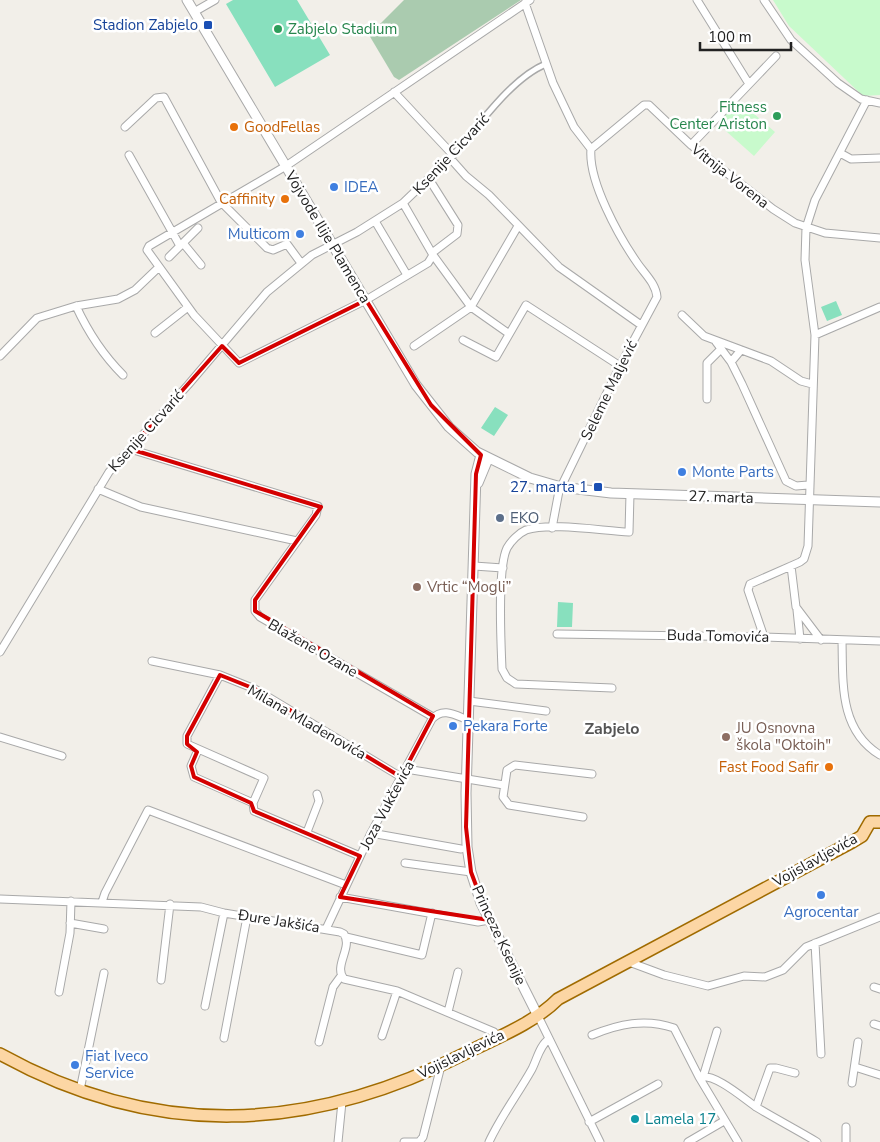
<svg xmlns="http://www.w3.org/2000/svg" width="880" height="1142" font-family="'Nunito Sans',sans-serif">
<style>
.cemetery{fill:#aacbaf}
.park{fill:#c8facc}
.pitch{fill:#88e0be}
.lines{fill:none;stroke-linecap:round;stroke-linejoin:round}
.pedestrian-casing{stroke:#a9a9a9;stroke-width:8}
.minor-casing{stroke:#a9a9a9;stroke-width:9}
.tertiary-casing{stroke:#a9a9a9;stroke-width:11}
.primary-casing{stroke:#a06b00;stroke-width:14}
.pedestrian{stroke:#fff;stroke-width:5}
.minor{stroke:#fff;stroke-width:7}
.tertiary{stroke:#fff;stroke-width:9}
.primary{stroke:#fcd6a4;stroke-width:11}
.marked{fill:none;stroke:#d40000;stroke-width:4;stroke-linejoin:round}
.transit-dot{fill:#1a4fb4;stroke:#fff;stroke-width:2}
.leisure-dot{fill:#2e9e5b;stroke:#fff;stroke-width:2}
.food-dot{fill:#e8710a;stroke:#fff;stroke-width:2}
.shop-dot{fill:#3f7fe0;stroke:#fff;stroke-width:2}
.service-dot{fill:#5c6f8a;stroke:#fff;stroke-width:2}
.education-dot{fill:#8d6e63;stroke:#fff;stroke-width:2}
.culture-dot{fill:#0f9aa8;stroke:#fff;stroke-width:2}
.labels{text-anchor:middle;stroke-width:5;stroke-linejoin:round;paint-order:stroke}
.transit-label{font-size:15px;fill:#164399;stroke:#fff;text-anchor:end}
.leisure-label{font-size:15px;fill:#27864d;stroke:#fff;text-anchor:start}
.food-label{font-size:15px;fill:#c56008;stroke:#fff;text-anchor:end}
.street-label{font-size:15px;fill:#222;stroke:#fff}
.shop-label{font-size:15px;fill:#366cbe;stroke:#fff;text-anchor:start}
.service-label{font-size:15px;fill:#4e5e75;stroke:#fff;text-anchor:start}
.education-label{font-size:15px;fill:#785e54;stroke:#fff;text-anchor:start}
.culture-label{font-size:15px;fill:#0d838f;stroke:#fff;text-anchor:start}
.neighbourhood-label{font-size:16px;font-weight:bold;fill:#555;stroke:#fff}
</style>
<rect width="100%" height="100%" fill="#f2efe9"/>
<path class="cemetery" d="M 404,0 L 521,0 L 399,80 L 394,77 L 369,35 Z"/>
<path class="park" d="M 773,0 L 880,0 L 880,95 L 863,96 L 789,26 Z
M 738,100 L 775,132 L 754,156 L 718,124 Z"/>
<path class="pitch" d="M 233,0 L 297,0 L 330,55 L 275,87 L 226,4 Z
M 836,301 L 842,315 L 827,321 L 821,307 Z
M 495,407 L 508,415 L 494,436 L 481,428 Z
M 558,602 L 573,603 L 572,627 L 557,627 Z"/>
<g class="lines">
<defs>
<path id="pedestrian" d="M 453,155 C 478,127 511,78 546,64"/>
<path id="minor" d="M 697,0 L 749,84
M 764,0 L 791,40 L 838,83 L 861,99 L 880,103
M 525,3 L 553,83 L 574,127 L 591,149 C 588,181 619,237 638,264 C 645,274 656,284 657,297 L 620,366 L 559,491 L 552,528
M 194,12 L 215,0
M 125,127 L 156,98 L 164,97 L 221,202 L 267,248 L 273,250 L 287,244 L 301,263
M 691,145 L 776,56
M 591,149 L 644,105 L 649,105 L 691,145 L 773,209 L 795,223 L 825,233 L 880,238
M 840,153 L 851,159 L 880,158
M 129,155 L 180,246
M 450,158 L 466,176 L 489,195 L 559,267 L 641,325
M 429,179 L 458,225 L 457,234 L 432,253
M 403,203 L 433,255 L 471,307 L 508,333
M 375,221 L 407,275
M 183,243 L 201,265
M 433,255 L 428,263 L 366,300 L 239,363 L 194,315 L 147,250 L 149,246 L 286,166 L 530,0
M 169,257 L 198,228
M 76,306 C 88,332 103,355 123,375
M 682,315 L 704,336 L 771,361 L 801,381 L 812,384
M 155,333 L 188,307
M 815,335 L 880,307
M 463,340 L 496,357 L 526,305 L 620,366
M 716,342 L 731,362 L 742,384 L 786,481 L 796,486 L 808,485
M 414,346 L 471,307 L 518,226
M 0,356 L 37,318 L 76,306 L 118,299 L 135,290 L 158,268
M 731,362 L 741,350
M 707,399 L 707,363 L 720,350
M 130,449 L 318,506 L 316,515 L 255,600 L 255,611 L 260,617 L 433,717
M 98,489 L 141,507 L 297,541
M 474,566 L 503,568
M 791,566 L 796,607 L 821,640
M 797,610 L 800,639
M 557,634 L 764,637 L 880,641
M 764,637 L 748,590 L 750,584 L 800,562 L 804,559 L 808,546 L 815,335 L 805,260 L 806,228 L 815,200 L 867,100
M 842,640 C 843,683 839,730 880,755
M 0,652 L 109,472 L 188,385 L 267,292 L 312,255 L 357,232 L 403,203 L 453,155 L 394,92
M 152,661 L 220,675 L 255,689 L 401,777
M 220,675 L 187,736 L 187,744 L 264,778 L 253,803 L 254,811 L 360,856
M 612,688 L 516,684 L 507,678 L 502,669 C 501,643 497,569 507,548 C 511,541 519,533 526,530 C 550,522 603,531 629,532 L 630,494
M 469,701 L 546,711
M 0,737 L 62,756
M 198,750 L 191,766 L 194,777 L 253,803
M 406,769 L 504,785
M 583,817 L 509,805 L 503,797 L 507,770 L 515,765 L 592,774
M 307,832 L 319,801 L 317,794
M 371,833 L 461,849
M 405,863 L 471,872
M 340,897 L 478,922 L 489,920
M 0,899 L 201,907 L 224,913 L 340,932 L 344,934 C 353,948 333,966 344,979 L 397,991 L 494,1032 L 498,1037
M 102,902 L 105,893 L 148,810 L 346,885
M 70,923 L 104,929
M 326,929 L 371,833 L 432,719 C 443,707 455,715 468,720
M 346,937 L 422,955 L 432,913
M 815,943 L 821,1054
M 629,962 L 664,975 L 708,986 L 744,976 L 765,977 L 783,970 L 806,947 L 880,917
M 161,980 L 170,904
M 874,987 L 880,989
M 59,992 L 70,933 L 71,901
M 205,1006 L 224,913
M 448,1012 L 458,972
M 538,1016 L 600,1142
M 874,1024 L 880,1026
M 592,1035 C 619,1024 645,1018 674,1028 L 699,1077 L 738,1142
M 382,1036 L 397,991
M 224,1038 L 247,917
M 319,1042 L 333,987 L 341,976
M 855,1067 L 880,1075
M 699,1077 C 715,1073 743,1098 756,1107 C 776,1119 797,1130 817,1142
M 703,1077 L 717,1031
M 852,1083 L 858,1042
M 80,1090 L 104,973
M 756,1107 L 770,1068 L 776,1068 L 795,1073
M 589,1122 L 658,1084
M 338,1142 L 342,1102
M 404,1142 L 419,1142 L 423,1137 L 441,1066
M 489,1142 C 501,1116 518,1094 532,1069 C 537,1059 540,1045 549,1039
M 688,1142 L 724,1121
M 846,1142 L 846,1127"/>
<path id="tertiary" d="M 187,0 L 416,385 L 449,427 L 477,452 L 530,478 L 561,487 L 611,493 L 880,502
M 481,455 L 476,474 L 466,793 L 467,847 L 471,872 L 481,903 L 538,1016
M 478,483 L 488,459"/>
<path id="primary" d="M 0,1054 C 155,1140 308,1133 464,1054 C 496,1038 533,1024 558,999 L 852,842 L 862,836 L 870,822 L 880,822"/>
</defs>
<use href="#pedestrian" class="pedestrian-casing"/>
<use href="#minor" class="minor-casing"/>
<use href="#tertiary" class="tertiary-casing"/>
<use href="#primary" class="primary-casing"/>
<use href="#pedestrian" class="pedestrian"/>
<use href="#minor" class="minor"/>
<use href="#tertiary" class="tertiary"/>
<use href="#primary" class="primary"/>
</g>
<path class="marked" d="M 366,300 L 431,405 L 481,455 L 476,474 L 466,827 L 471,872 L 489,920 L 340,897 L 360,856 L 254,811 L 251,803 L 194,777 L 191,766 L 197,752 L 187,744 L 187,736 L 220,675 L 255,689 L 401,777 L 433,716 L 255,611 L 255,600 L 321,507 L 130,449 L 222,346 L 239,363 Z"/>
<g class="transit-dot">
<rect x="203" y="20" width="10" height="10" rx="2.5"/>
<rect x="593" y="482" width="10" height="10" rx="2.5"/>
</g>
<g class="leisure-dot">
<circle cx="278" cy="29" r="5"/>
<circle cx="777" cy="116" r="5"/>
</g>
<g class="food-dot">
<circle cx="234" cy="127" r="5"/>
<circle cx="285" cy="199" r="5"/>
<circle cx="829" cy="767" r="5"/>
</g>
<g class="shop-dot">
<circle cx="334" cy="187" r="5"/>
<circle cx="300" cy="234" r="5"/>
<circle cx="682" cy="472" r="5"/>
<circle cx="453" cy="726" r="5"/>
<circle cx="821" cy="895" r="5"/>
<circle cx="75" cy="1065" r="5"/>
</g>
<circle class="service-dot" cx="500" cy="518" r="5"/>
<g class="education-dot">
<circle cx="417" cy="587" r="5"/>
<circle cx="726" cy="737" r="5"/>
</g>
<circle class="culture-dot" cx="635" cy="1119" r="5"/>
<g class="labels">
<g class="transit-label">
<text x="198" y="30">Stadion Zabjelo</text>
<text x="588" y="492">27. marta 1</text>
</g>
<g class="leisure-label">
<text x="288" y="34">Zabjelo Stadium</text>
<text x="767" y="112" text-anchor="end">Fitness<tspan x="767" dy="17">Center Ariston</tspan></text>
</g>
<g class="food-label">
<text x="244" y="132" text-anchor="start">GoodFellas</text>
<text x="275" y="204">Caffinity</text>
<text x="819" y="772">Fast Food Safir</text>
</g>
<g class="street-label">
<text transform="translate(451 154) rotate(-47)" y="5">Ksenije Cicvarić</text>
<text transform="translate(730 176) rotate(38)" y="5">Vitnija Vorena</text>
<text transform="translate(328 237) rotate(59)" y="5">Vojvode Ilije Plamenca</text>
<text transform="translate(609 390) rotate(-64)" y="5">Seleme Maljević</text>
<text transform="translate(146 431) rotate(-48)" y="5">Ksenije Cicvarić</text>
<text transform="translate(721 497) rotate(2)" y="5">27. marta</text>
<text transform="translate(718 636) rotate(1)" y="5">Buda Tomovića</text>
<text transform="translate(313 648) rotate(30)" y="5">Blažene Ozane</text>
<text transform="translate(307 722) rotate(30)" y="5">Milana Mladenovića</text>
<text transform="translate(387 805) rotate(-62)" y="5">Joza Vukčevića</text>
<text transform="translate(815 860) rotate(-29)" y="5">Vojislavljevića</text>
<text transform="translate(279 921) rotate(9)" y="5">Đure Jakšića</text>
<text transform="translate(499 935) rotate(65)" y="5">Princeze Ksenije</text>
<text transform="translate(461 1054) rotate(-26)" y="5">Vojislavljevića</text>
</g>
<g class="shop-label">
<text x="344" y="192">IDEA</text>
<text x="290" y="239" text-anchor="end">Multicom</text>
<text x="692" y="477">Monte Parts</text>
<text x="463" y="731">Pekara Forte</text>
<text x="821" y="917" text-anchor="middle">Agrocentar</text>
<text x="85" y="1061">Fiat Iveco<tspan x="85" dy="17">Service</tspan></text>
</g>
<g class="service-label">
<text x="510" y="523">EKO</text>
</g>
<g class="education-label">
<text x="427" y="592">Vrtic “Mogli”</text>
<text x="736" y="733">JU Osnovna<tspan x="736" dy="17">škola "Oktoih"</tspan></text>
</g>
<g class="culture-label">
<text x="645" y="1124">Lamela 17</text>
</g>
<g class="neighbourhood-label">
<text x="612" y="734">Zabjelo</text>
</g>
</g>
<path d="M700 42v8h91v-8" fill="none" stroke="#222222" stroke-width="2.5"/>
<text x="708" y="42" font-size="15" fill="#222222" stroke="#ffffff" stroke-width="4" paint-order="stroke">100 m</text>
</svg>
